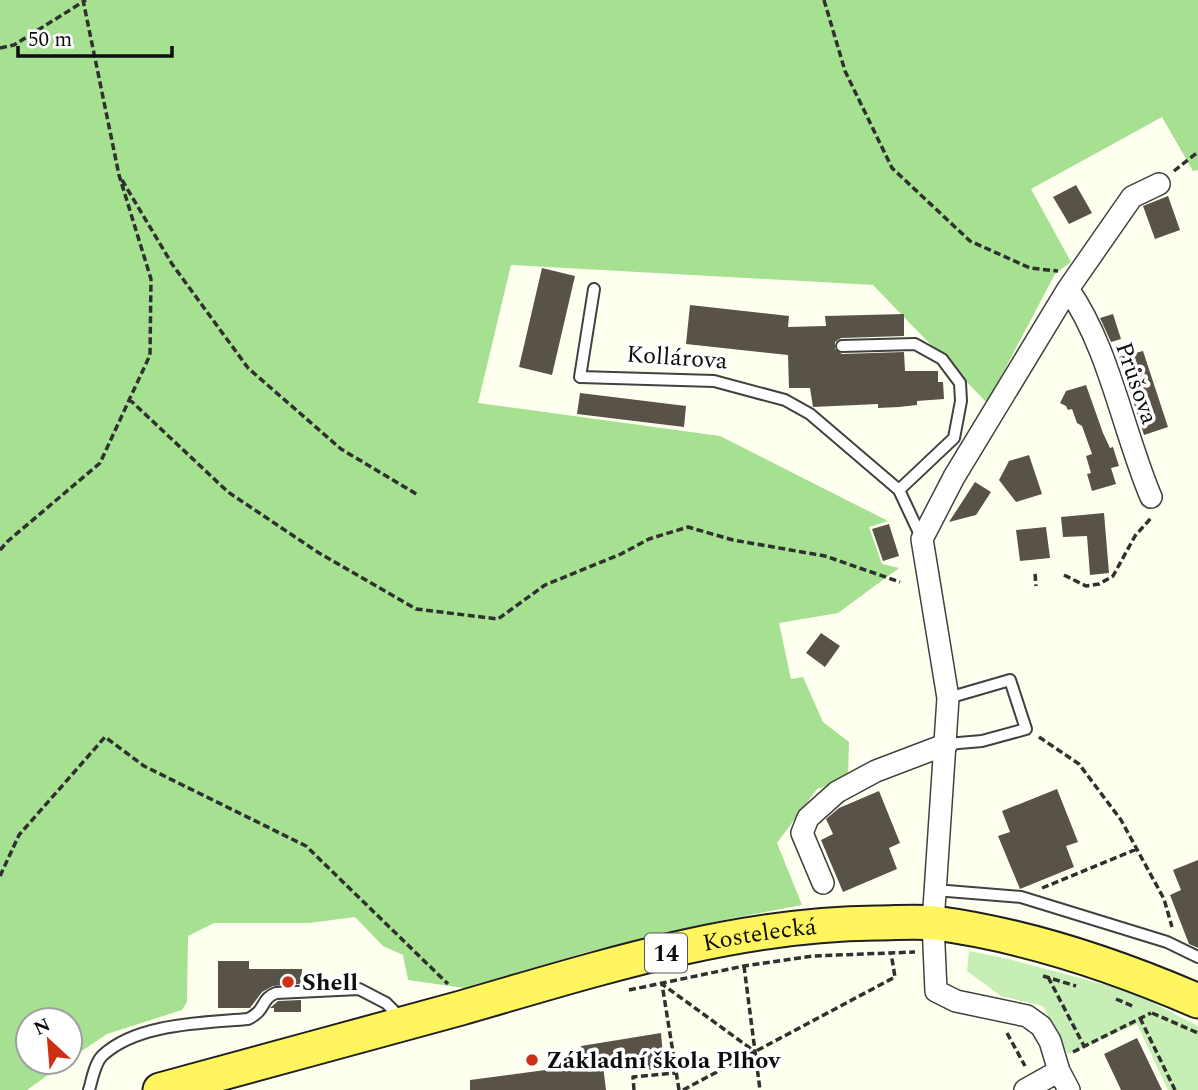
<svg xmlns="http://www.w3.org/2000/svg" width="1198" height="1090" font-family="Spectral,serif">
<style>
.green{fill:#c7eeb4}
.forest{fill:#a6e191}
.building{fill:#585249}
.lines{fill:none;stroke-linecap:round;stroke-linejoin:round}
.service-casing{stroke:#414141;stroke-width:14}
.minor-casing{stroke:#414141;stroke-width:24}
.primary-casing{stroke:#1f1f1f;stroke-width:37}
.path{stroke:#303030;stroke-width:3.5;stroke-dasharray:7 3.5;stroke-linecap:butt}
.service{stroke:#fff;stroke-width:10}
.minor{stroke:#fff;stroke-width:21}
.primary{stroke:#fff65f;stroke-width:33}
.poi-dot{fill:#ce3016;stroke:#fff;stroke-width:2.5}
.labels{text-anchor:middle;stroke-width:7;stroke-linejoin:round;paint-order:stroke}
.shield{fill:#fff;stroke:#565656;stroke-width:2}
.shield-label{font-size:23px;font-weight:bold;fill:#0e0e0e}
.street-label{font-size:24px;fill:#0e0e0e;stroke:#fff}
.poi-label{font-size:24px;font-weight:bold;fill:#0e0e0e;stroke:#fff;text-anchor:start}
</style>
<rect width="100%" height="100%" fill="#ffffef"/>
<path class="green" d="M 969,951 L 1009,959 L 1132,992 L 1198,1026 L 1198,1090 L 1168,1090 L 1137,1024 L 1068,1054 L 1043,1006 L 1001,996 L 967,971 Z"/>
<path class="forest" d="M 0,0 L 1198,0 L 1198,170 L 1193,171 L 1162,117 L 1031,189 L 1071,262 L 1055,274 L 987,403 L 873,285 L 511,265 L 478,403 L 720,436 L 888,521 L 869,527 L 882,564 L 899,568 L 838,613 L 779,623 L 791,679 L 803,677 L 823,722 L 849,742 L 848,779 L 817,789 L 777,843 L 802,905 L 728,919 L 584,953 L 464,988 L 408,980 L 403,955 L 383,946 L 355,917 L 309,923 L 214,923 L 188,936 L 187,1002 L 182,1010 L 107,1034 L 70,1059 L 70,1020 L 28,1020 L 28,1062 L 66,1062 L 27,1090 L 0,1090 Z"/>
<path class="building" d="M 1076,185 L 1092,213 L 1069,224 L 1053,197 Z
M 1168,196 L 1180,230 L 1155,239 L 1143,206 Z
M 542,268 L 575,276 L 552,375 L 519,367 Z
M 690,305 L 789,316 L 788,327 L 826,326 L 825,316 L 904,314 L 904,336 L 841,338 L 835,342 L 835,349 L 842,354 L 904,352 L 905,371 L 938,371 L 938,382 L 943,382 L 944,399 L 917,401 L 917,405 L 899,407 L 878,408 L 878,404 L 813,407 L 810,388 L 789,388 L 788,355 L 686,344 Z
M 1113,314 L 1121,339 L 1111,342 L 1100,318 Z
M 1143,351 L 1168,427 L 1144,435 L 1119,357 Z
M 1086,385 L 1103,433 L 1110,448 L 1113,447 L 1119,466 L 1111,468 L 1116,484 L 1092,491 L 1087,474 L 1091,473 L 1086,456 L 1092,454 L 1082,426 L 1077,423 L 1072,409 L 1068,410 L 1066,406 L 1060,403 L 1066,391 Z
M 580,393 L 686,406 L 684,427 L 577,414 Z
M 1029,455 L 1042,494 L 1016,502 L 999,480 L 1009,461 Z
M 975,482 L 991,492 L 976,515 L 949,522 Z
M 1104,513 L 1109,573 L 1090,575 L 1087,536 L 1063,537 L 1061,517 Z
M 889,524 L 899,556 L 883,561 L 872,529 Z
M 1046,527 L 1050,558 L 1020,561 L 1016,530 Z
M 821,633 L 840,646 L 825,667 L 806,653 Z
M 1057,789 L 1078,842 L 1066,846 L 1074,867 L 1020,889 L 998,836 L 1010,832 L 1002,811 Z
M 879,791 L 900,843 L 889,848 L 897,869 L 843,892 L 821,840 L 833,834 L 826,819 L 839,808 Z
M 1198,860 L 1198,948 L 1189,944 L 1170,895 L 1181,890 L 1173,870 Z
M 218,961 L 249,961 L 249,969 L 302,969 L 301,984 L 273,986 L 262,992 L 250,1008 L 218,1008 Z
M 301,1000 L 301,1012 L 274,1012 L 274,1008 L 270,1008 L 278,1001 Z
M 661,1033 L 664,1068 L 637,1071 L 635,1062 L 603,1066 L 606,1090 L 470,1090 L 470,1080 L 583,1065 L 581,1046 Z
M 1137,1038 L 1162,1090 L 1121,1090 L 1104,1054 Z"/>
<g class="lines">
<defs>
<path id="service" d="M 594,289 L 580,377 L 714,381 L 785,400 L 810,414 L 899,490 L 922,539
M 842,346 L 915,344 L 942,359 L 960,383 L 961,401 L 954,438 L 899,490
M 947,744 L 982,741 L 1026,729 L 1010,680 L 948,698
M 935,890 L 1021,897 L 1167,942 L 1198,957
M 89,1090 C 92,1080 95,1062 103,1055 C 138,1023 203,1023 248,1019 C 267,1010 260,999 276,993 L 359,989 L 386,1003 L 402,1019"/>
<path id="minor" d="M 1068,289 C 1109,347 1123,431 1151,497
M 823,883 L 802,833 L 808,818 L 837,792 L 876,771 L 947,744
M 1059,1071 L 1050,1041 L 1041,1026 L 1027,1016 L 956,1001 L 936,991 L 933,923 L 948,698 L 922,539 L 954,477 L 1068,289 L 1132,197 L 1159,184
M 1025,1090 L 1059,1071 L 1069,1090"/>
<g id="primary">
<path id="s1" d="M 160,1090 C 260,1062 361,1036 461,1008 C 596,969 735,924 876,923 C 896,923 916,921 935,923 C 1025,935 1115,965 1198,1001"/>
</g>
</defs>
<use href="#service" class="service-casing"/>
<use href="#minor" class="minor-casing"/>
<use href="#primary" class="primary-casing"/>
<path class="path" d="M 824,0 L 845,71 L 892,168 L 970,241 L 1030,268 L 1058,271
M 0,48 L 14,45 L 86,0
M 1174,171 L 1198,152
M 122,180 L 172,264 L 248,368 L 341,449 L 418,495
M 129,399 L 228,492 L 319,553 L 416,609 L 498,619 L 545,585 L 621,554 L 649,539 L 688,527 L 733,540 L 825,556 L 900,582
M 0,550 L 8,541 L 100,463 L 150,355 L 151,279 L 119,175 L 83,0
M 1035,574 L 1036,586
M 1064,575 L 1086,586 L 1099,584 L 1113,576 L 1135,536 L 1151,518
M 1039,737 L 1079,764 L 1121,820 L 1164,899 L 1172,927
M 0,876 L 19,835 L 105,737 L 144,766 L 306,846 L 448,984
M 1042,888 L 1137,849
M 744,966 L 760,1090
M 1043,976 L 1076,986
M 1048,977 L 1084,1046
M 629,990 L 744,966 L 813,956 L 915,952
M 1116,999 L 1135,1007
M 1152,1013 L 1198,1033
M 1140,1018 L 1175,1090
M 1007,1033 L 1025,1066
M 1073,1052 L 1151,1013
M 634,1090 L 633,1077 L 675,1073
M 679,1090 L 662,984 L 754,1051
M 683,1090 L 895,977 L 891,953"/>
<use href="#service" class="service"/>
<use href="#minor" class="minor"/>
<use href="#primary" class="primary"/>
</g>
<g class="poi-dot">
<circle cx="288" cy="982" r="7"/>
<circle cx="532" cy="1060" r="7"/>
</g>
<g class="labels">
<rect class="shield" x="645" y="933.5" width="42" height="39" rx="5"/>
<g class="shield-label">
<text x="666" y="961">14</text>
</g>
<g class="street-label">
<text transform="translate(677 357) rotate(4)" y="8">Kollárova</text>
<text transform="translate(1137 383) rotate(71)" y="8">Průšova</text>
<text dy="8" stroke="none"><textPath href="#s1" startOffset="620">Kostelecká</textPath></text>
</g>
<g class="poi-label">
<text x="302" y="990">Shell</text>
<text x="546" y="1068">Základní škola Plhov</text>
</g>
</g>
<g transform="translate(49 1041) rotate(334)"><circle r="33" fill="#ffffff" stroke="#9f9f9f" stroke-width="2"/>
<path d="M0-5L12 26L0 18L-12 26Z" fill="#ce3016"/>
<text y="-10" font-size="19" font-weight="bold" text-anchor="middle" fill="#0e0e0e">N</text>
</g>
<path d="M18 46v10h154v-10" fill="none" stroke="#0e0e0e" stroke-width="3.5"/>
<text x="28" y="46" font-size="21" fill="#0e0e0e" stroke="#ffffff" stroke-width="5" paint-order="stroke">50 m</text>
</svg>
